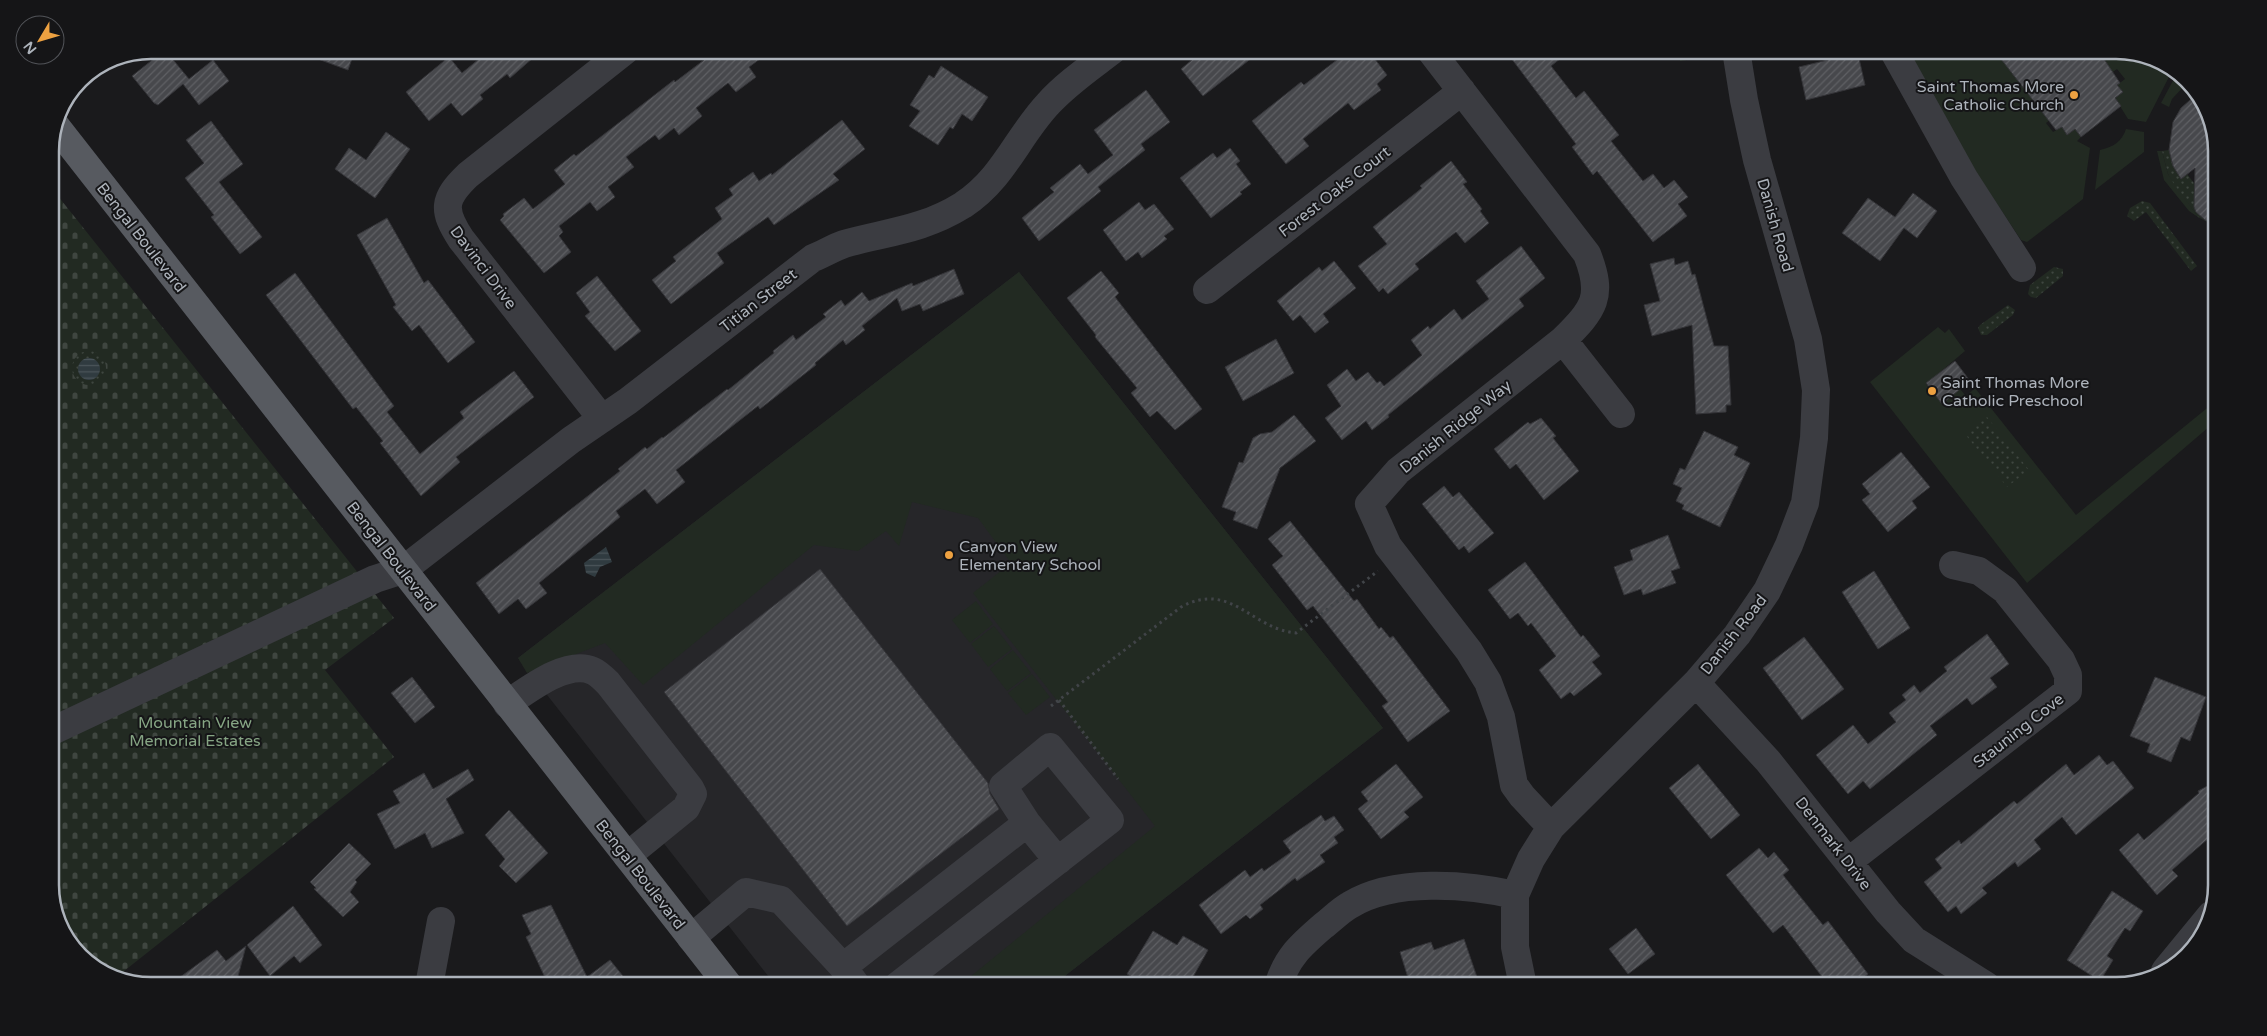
<svg xmlns="http://www.w3.org/2000/svg" width="2267" height="1036" font-family="'Varela Round',sans-serif">
<style>
.built{fill:#262629}
.grass{fill:#222a22}
.cemetery{fill:url(#cemetery-stones)}
.park{fill:url(#park-dots)}
.water{fill:url(#water-rules)}
.building{fill:url(#building-hatch);stroke:#343438}
.lines{fill:none;stroke-linecap:round;stroke-linejoin:round}
.path{stroke:#414448;stroke-width:3;stroke-dasharray:2.5 4;stroke-linecap:butt}
.minor{stroke:#3b3c41;stroke-width:28}
.major{stroke:#575a60;stroke-width:28}
.poi-dot{fill:#eda141;stroke:#151517;stroke-width:2}
.labels{text-anchor:middle;stroke-width:4;stroke-linejoin:round;paint-order:stroke}
.poi-label{font-size:16px;fill:#adb3bb;stroke:#151517;text-anchor:start}
.street-label{font-size:16px;fill:#adb3bb;stroke:#151517}
.park-label{font-size:16px;fill:#86a584;stroke:#151517}
.rim{fill:none;stroke:#adb3bb;stroke-width:2.5}
</style>
<defs>
<pattern id="cemetery-stones" width="16" height="16" patternUnits="userSpaceOnUse" patternTransform="scale(1.25)"><rect width="16" height="16" fill="#222a22"/><path d="M2 7V4a2 2 0 0 1 4 0v3zM10 15v-3a2 2 0 0 1 4 0v3z" fill="#3f4640"/></pattern>
<pattern id="park-dots" width="8" height="8" patternUnits="userSpaceOnUse" patternTransform="scale(1.25)"><rect width="8" height="8" fill="#222a22"/><path d="M2 2h.1M6 6h.1" fill="none" stroke="#3f4640" stroke-width="1.8" stroke-linecap="round"/></pattern>
<pattern id="water-rules" width="6" height="5" patternUnits="userSpaceOnUse" patternTransform="scale(1.25)"><rect width="6" height="5" fill="#303b40"/><path d="M0 2.5h6" fill="none" stroke="#4b555a"/></pattern>
<pattern id="building-hatch" width="6" height="6" patternUnits="userSpaceOnUse" patternTransform="scale(1.25)"><rect width="6" height="6" fill="#47484c"/><path d="M-1 1l2-2M0 6l6-6M5 7l2-2" fill="none" stroke="#5f6064"/></pattern>
</defs>
<rect width="100%" height="100%" fill="#1a1a1c"/>
<path class="built" d="M 1019,272 L 1383,728 L 1052,986 L 776,986 L 518,658 Z"/>
<path class="grass" d="M 1678,50 L 1711,50 L 1712,56 L 1680,61 Z
M 1906,50 L 2000,50 L 2058,114 L 2046,123 L 2053,132 L 2062,127 L 2068,134 L 2075,129 L 2081,137 L 2077,141 L 2090,148 L 2083,199 L 2027,242 L 2021,240 L 1968,160 Z
M 2098,50 L 2116,50 L 2155,58 L 2172,71 L 2146,122 L 2128,119 L 2115,98 L 2123,92 L 2117,85 L 2125,79 L 2117,69 L 2106,77 Z
M 2176,75 L 2187,83 L 2172,99 L 2169,107 L 2161,103 Z
M 2126,129 L 2144,132 L 2144,152 L 2095,190 L 2100,150 C 2113,147 2122,142 2126,129 Z
M 2157,151 L 2162,151 L 2168,174 L 2198,217 L 2189,211 L 2164,180 Z
M 1019,272 L 1383,728 L 1052,986 L 959,986 L 1155,826 L 973,593 L 1011,563 L 978,518 L 912,502 L 899,546 L 886,531 L 858,551 L 814,545 L 643,685 L 605,643 L 527,673 L 518,658 Z
M 1938,327 L 1945,333 L 1949,329 L 1965,351 L 1926,384 L 1942,403 L 1960,389 L 1966,396 L 1975,388 L 2076,515 L 2217,400 L 2217,420 L 2027,583 L 1870,382 Z
M 976,601 L 993,624 L 970,643 L 952,620 Z
M 994,626 L 1012,649 L 988,667 L 971,644 Z
M 1013,650 L 1031,673 L 1007,691 L 990,669 Z
M 1032,674 L 1050,697 L 1026,715 L 1008,693 Z"/>
<path class="cemetery" d="M 50,186 L 394,618 L 325,670 L 394,757 L 114,979 L 67,942 L 50,892 Z"/>
<path class="park" d="M 2169,150 L 2173,166 L 2181,179 L 2187,174 L 2200,191 C 2195,204 2192,211 2205,220 L 2217,220 L 2217,231 L 2209,223 L 2198,217 L 2174,184 L 2168,174 L 2162,151 Z
M 2142,201 L 2150,203 L 2197,266 L 2191,271 L 2146,212 L 2134,221 L 2127,216 L 2130,208 Z
M 2054,267 L 2063,269 L 2063,276 L 2036,298 L 2031,297 L 2028,294 L 2030,285 Z
M 2008,305 L 2015,310 L 2013,315 L 1987,335 L 1981,335 L 1978,328 L 1980,325 Z
M72 368a17 17 0 1 1 34 0a17 17 0 1 1-34 0Z
M 1987,417 L 2029,470 L 2007,487 L 1965,434 Z"/>
<path class="water" d="M78 369a11 11 0 1 1 22 0a11 11 0 1 1-22 0Z
M 606,547 L 612,562 L 600,567 L 595,577 L 586,573 L 584,563 Z"/>
<path class="building" d="M 165,50 L 189,79 L 213,60 L 229,81 L 199,105 L 183,84 L 158,105 L 154,103 L 132,76 Z
M 300,50 L 355,50 L 348,70 L 299,52 Z
M 490,50 L 542,50 L 510,78 L 507,74 L 480,95 L 483,99 L 462,116 L 451,103 L 429,121 L 406,92 L 449,57 L 462,73 Z
M 711,50 L 772,50 L 749,67 L 756,77 L 736,92 L 728,83 L 696,108 L 702,116 L 679,135 L 674,128 L 659,140 L 655,135 L 626,157 L 634,167 L 608,187 L 615,197 L 597,211 L 590,202 L 559,226 L 563,232 L 559,236 L 571,252 L 544,273 L 500,220 L 504,216 L 503,214 L 524,198 L 533,209 L 565,184 L 554,170 L 574,154 L 576,156 L 674,80 L 675,82 L 704,60 L 701,57 Z
M 1204,50 L 1262,50 L 1203,96 L 1181,69 Z
M 1350,50 L 1368,50 L 1387,75 L 1377,84 L 1381,90 L 1354,110 L 1348,103 L 1303,139 L 1309,146 L 1286,164 L 1252,121 L 1301,82 L 1304,85 Z
M 1505,50 L 1571,50 L 1551,66 L 1576,98 L 1584,91 L 1619,135 L 1611,141 L 1643,181 L 1653,174 L 1664,188 L 1674,180 L 1688,197 L 1678,204 L 1687,216 L 1653,242 L 1597,171 L 1593,175 L 1572,147 L 1576,144 Z
M 1837,50 L 1854,50 L 1858,54 L 1865,85 L 1806,100 L 1799,67 L 1828,60 L 1826,53 Z
M 1994,50 L 2098,50 L 2120,83 L 2117,85 L 2123,92 L 2115,98 L 2121,106 L 2081,137 L 2075,129 L 2067,135 L 2062,127 L 2056,130 Z
M 941,66 L 988,97 L 972,121 L 962,114 L 953,129 L 950,127 L 938,145 L 909,126 L 920,111 L 910,105 L 929,75 L 934,78 Z
M 1146,90 L 1170,122 L 1141,144 L 1145,150 L 1098,187 L 1101,191 L 1039,241 L 1022,218 L 1054,192 L 1050,188 L 1080,164 L 1088,174 L 1113,155 L 1094,130 Z
M 2198,93 L 2217,144 L 2217,223 L 2205,220 L 2196,212 L 2194,207 L 2195,168 L 2181,179 L 2173,166 L 2169,150 L 2173,122 L 2181,108 Z
M 842,120 L 865,149 L 833,174 L 839,180 L 774,225 L 768,217 L 717,253 L 724,263 L 671,304 L 652,280 L 676,261 L 673,257 L 722,219 L 715,208 L 733,195 L 729,189 L 753,172 L 759,181 L 771,173 L 772,175 Z
M 211,121 L 243,164 L 219,182 L 262,237 L 240,254 L 211,217 L 214,215 L 185,178 L 204,163 L 186,140 Z
M 386,132 L 410,149 L 375,198 L 335,169 L 349,148 L 366,160 Z
M 1230,148 L 1240,161 L 1236,164 L 1251,184 L 1240,192 L 1242,194 L 1211,218 L 1180,178 L 1213,153 L 1217,158 Z
M 1451,161 L 1467,182 L 1463,184 L 1482,209 L 1480,211 L 1489,223 L 1465,243 L 1456,232 L 1415,264 L 1419,269 L 1388,294 L 1383,288 L 1379,292 L 1358,266 L 1387,244 L 1373,227 L 1422,188 L 1420,186 Z
M 1913,193 L 1937,211 L 1917,238 L 1904,228 L 1880,261 L 1842,233 L 1868,198 L 1895,217 Z
M 1139,202 L 1145,210 L 1154,204 L 1174,229 L 1164,236 L 1167,239 L 1142,258 L 1138,252 L 1126,261 L 1103,230 Z
M 387,218 L 424,283 L 428,280 L 475,342 L 448,363 L 419,325 L 412,331 L 393,307 L 396,305 L 357,235 Z
M 1521,246 L 1545,278 L 1519,299 L 1524,306 L 1388,415 L 1389,417 L 1372,430 L 1366,421 L 1342,440 L 1325,418 L 1341,406 L 1327,385 L 1347,369 L 1356,381 L 1368,372 L 1377,383 L 1380,381 L 1384,386 L 1422,355 L 1411,340 L 1428,326 L 1430,329 L 1454,309 L 1462,320 L 1489,299 L 1476,281 Z
M 1674,258 L 1675,265 L 1688,261 L 1692,275 L 1695,274 L 1714,346 L 1728,346 L 1731,405 L 1726,405 L 1726,412 L 1696,414 L 1692,325 L 1652,336 L 1644,305 L 1660,301 L 1650,264 Z
M 1334,261 L 1356,288 L 1323,314 L 1329,322 L 1315,333 L 1300,315 L 1293,321 L 1277,301 L 1319,267 L 1322,271 Z
M 954,269 L 964,294 L 923,311 L 920,304 L 902,311 L 897,298 L 862,326 L 865,330 L 846,345 L 843,340 L 815,363 L 816,365 L 760,409 L 758,406 L 676,470 L 685,482 L 657,504 L 645,489 L 616,511 L 620,517 L 539,583 L 547,593 L 526,609 L 518,599 L 499,614 L 476,583 L 620,471 L 618,469 L 645,447 L 647,449 L 662,437 L 663,438 L 727,389 L 728,390 L 774,353 L 773,351 L 793,335 L 796,340 L 826,317 L 823,314 L 841,300 L 845,306 L 862,292 L 869,301 L 912,283 L 913,286 Z
M 1101,271 L 1119,293 L 1115,297 L 1202,409 L 1175,430 L 1157,411 L 1150,417 L 1131,393 L 1137,388 L 1095,337 L 1096,335 L 1067,298 Z
M 295,273 L 394,406 L 387,412 L 420,454 L 464,418 L 460,412 L 514,371 L 534,397 L 456,457 L 460,462 L 421,496 L 380,443 L 383,441 L 356,407 L 353,409 L 266,295 Z
M 597,276 L 641,331 L 615,351 L 585,316 L 590,312 L 576,293 Z
M 1276,339 L 1294,373 L 1243,401 L 1225,367 Z
M 1955,361 L 1970,381 L 1942,404 L 1926,383 Z
M 1294,415 L 1316,441 L 1280,468 L 1257,529 L 1233,520 L 1236,512 L 1222,507 L 1239,462 L 1243,463 L 1253,438 L 1260,434 L 1272,432 Z
M 1541,418 L 1556,436 L 1553,438 L 1579,471 L 1544,500 L 1516,464 L 1510,469 L 1494,449 L 1528,422 L 1530,424 Z
M 1704,431 L 1738,447 L 1734,455 L 1750,463 L 1720,527 L 1682,509 L 1684,505 L 1676,501 L 1682,488 L 1673,484 L 1680,468 L 1685,470 Z
M 1901,452 L 1930,487 L 1912,501 L 1917,508 L 1888,532 L 1862,500 L 1870,494 L 1862,484 Z
M 1444,486 L 1453,497 L 1459,492 L 1494,533 L 1469,553 L 1464,546 L 1459,550 L 1422,504 Z
M 1290,521 L 1354,601 L 1357,599 L 1379,629 L 1381,627 L 1390,638 L 1393,636 L 1450,711 L 1408,742 L 1382,706 L 1388,702 L 1313,606 L 1307,610 L 1272,565 L 1283,556 L 1268,539 Z
M 1668,535 L 1680,568 L 1671,571 L 1676,583 L 1643,595 L 1641,589 L 1624,595 L 1614,567 L 1633,560 L 1630,550 Z
M 1525,562 L 1581,637 L 1583,635 L 1600,656 L 1592,662 L 1602,674 L 1574,696 L 1570,692 L 1561,699 L 1539,670 L 1556,656 L 1531,623 L 1528,626 L 1518,613 L 1510,619 L 1488,590 Z
M 820,569 L 988,783 L 990,794 L 999,809 L 847,926 L 664,692 Z
M 1874,571 L 1910,628 L 1878,649 L 1842,592 Z
M 1987,634 L 2009,664 L 1990,678 L 1997,687 L 1972,705 L 1967,698 L 1930,726 L 1937,735 L 1870,789 L 1863,781 L 1848,794 L 1816,755 L 1853,725 L 1868,744 L 1896,722 L 1889,713 L 1906,700 L 1902,695 L 1914,685 L 1920,693 L 1947,671 L 1944,667 Z
M 1804,637 L 1844,689 L 1802,720 L 1763,668 Z
M 412,677 L 435,707 L 415,723 L 391,693 Z
M 2155,677 L 2206,697 L 2190,741 L 2181,737 L 2171,762 L 2147,752 L 2150,744 L 2130,736 Z
M 2099,755 L 2107,765 L 2113,761 L 2134,788 L 2076,835 L 2062,817 L 2034,840 L 2041,849 L 2018,867 L 2015,862 L 1982,888 L 1987,893 L 1961,914 L 1956,906 L 1948,912 L 1924,882 L 1942,868 L 1935,859 L 1959,840 L 1961,844 L 2014,801 L 2017,804 L 2066,764 L 2074,775 Z
M 1396,764 L 1423,797 L 1404,812 L 1409,817 L 1381,839 L 1358,809 L 1368,801 L 1361,792 Z
M 1698,764 L 1740,815 L 1711,839 L 1669,788 Z
M 468,769 L 474,780 L 446,799 L 464,833 L 432,848 L 425,833 L 395,849 L 377,814 L 400,803 L 393,791 L 424,773 L 433,789 Z
M 2217,781 L 2217,831 L 2172,870 L 2178,876 L 2157,895 L 2119,850 L 2138,833 L 2144,840 L 2199,793 L 2198,791 Z
M 509,810 L 548,853 L 516,883 L 499,866 L 505,859 L 485,835 Z
M 1321,815 L 1325,821 L 1334,816 L 1344,830 L 1334,837 L 1338,843 L 1320,855 L 1325,862 L 1297,881 L 1295,878 L 1260,905 L 1263,909 L 1250,919 L 1246,915 L 1221,934 L 1199,905 L 1245,870 L 1250,877 L 1262,868 L 1264,871 L 1291,852 L 1283,841 Z
M 349,843 L 371,864 L 355,880 L 357,882 L 350,892 L 359,902 L 343,917 L 314,889 L 316,888 L 310,882 Z
M 1759,848 L 1768,858 L 1774,852 L 1789,870 L 1783,875 L 1823,925 L 1828,921 L 1868,974 L 1852,986 L 1829,986 L 1783,925 L 1773,933 L 1726,875 Z
M 2112,891 L 2143,911 L 2130,931 L 2125,928 L 2107,956 L 2113,960 L 2100,981 L 2067,960 Z
M 551,905 L 587,977 L 610,960 L 631,986 L 549,986 L 526,937 L 531,934 L 522,915 Z
M 293,906 L 322,945 L 300,963 L 294,956 L 270,976 L 247,945 Z
M 1636,928 L 1655,954 L 1628,974 L 1609,949 Z
M 1153,931 L 1177,945 L 1183,936 L 1208,950 L 1189,984 L 1181,979 L 1177,986 L 1136,986 L 1139,981 L 1127,974 Z
M 1464,939 L 1480,986 L 1418,986 L 1416,979 L 1409,981 L 1400,952 L 1431,942 L 1434,950 Z
M 246,946 L 237,980 L 229,986 L 168,986 L 217,950 L 226,961 Z"/>
<g class="lines">
<path class="path" d="M 1059,700 L 1118,779
M 1051,706 L 1181,607 C 1231,580 1251,629 1296,633 L 1378,571"/>
<path class="minor" d="M 1430,50 L 1587,254 C 1604,297 1594,309 1563,340 L 1398,471 L 1369,504 L 1388,546 L 1469,651 L 1488,682 L 1501,717 L 1514,785 L 1522,796 L 1551,827
M 1893,50 L 1964,178 L 2022,268
M 1207,290 L 1462,91
M 1563,340 L 1621,414
M 602,419 L 461,239 C 442,210 443,199 468,175 L 626,50
M 1696,683 L 1768,761 L 1888,912 L 1914,940 L 1987,986
M 507,704 C 528,690 567,659 593,671 C 598,673 604,679 608,683 L 690,788 L 693,794 L 686,808 L 627,856
M 50,732 L 375,579 L 403,570 L 571,440 L 628,401 L 813,258 C 823,254 833,248 844,244 C 887,232 923,230 963,205 C 1004,178 1017,137 1048,104 C 1067,83 1091,67 1113,50
M 1027,823 L 1058,861
M 1849,861 L 2068,691 L 2068,675 L 2061,660 L 2005,590 L 1979,571 L 1953,565
M 691,938 L 746,892 L 781,900 L 843,967 L 857,986
M 843,967 L 1027,823 L 1003,786 L 1050,747 L 1110,820 L 897,986
M 2165,971 L 2211,915
M 429,986 L 441,921
M 1278,986 C 1287,957 1301,945 1323,926 C 1332,919 1341,910 1350,905 C 1394,878 1467,884 1515,895
M 1523,986 L 1515,947 L 1515,895 L 1531,859 L 1551,827 L 1696,683 L 1737,635 L 1767,591 L 1789,545 L 1805,503 L 1814,438 L 1816,390 L 1808,339 L 1757,160 L 1744,100 L 1736,50"/>
<path class="major" d="M 55,125 L 729,986"/>
</g>
<g class="poi-dot">
<circle cx="2074" cy="95" r="5"/>
<circle cx="1932" cy="391" r="5"/>
<circle cx="949" cy="555" r="5"/>
</g>
<g class="labels">
<g class="poi-label">
<text x="2064" y="92" text-anchor="end">Saint Thomas More<tspan x="2064" dy="18">Catholic Church</tspan></text>
<text x="1942" y="388">Saint Thomas More<tspan x="1942" dy="18">Catholic Preschool</tspan></text>
<text x="959" y="552">Canyon View<tspan x="959" dy="18">Elementary School</tspan></text>
</g>
<g class="street-label">
<text transform="translate(1334 191) rotate(-38)" y="6">Forest Oaks Court</text>
<text transform="translate(1776 225) rotate(74)" y="6">Danish Road</text>
<text transform="translate(142 237) rotate(52)" y="6">Bengal Boulevard</text>
<text transform="translate(484 267) rotate(53)" y="6">Davinci Drive</text>
<text transform="translate(758 300) rotate(-38)" y="6">Titian Street</text>
<text transform="translate(1455 426) rotate(-39)" y="6">Danish Ridge Way</text>
<text transform="translate(392 556) rotate(52)" y="6">Bengal Boulevard</text>
<text transform="translate(1733 634) rotate(-52)" y="6">Danish Road</text>
<text transform="translate(2018 730) rotate(-38)" y="6">Stauning Cove</text>
<text transform="translate(1834 843) rotate(52)" y="6">Denmark Drive</text>
<text transform="translate(641 874) rotate(52)" y="6">Bengal Boulevard</text>
</g>
<g class="park-label">
<text x="195" y="728">Mountain View<tspan x="195" dy="18">Memorial Estates</tspan></text>
</g>
</g>
<path d="M0 0H2267V1036H0ZM151 59H2116A92 92 0 0 1 2208 151V885A92 92 0 0 1 2116 977H151A92 92 0 0 1 59 885V151A92 92 0 0 1 151 59Z" fill="#151517" fill-rule="evenodd"/>
<path class="rim" d="M151 59H2116A92 92 0 0 1 2208 151V885A92 92 0 0 1 2116 977H151A92 92 0 0 1 59 885V151A92 92 0 0 1 151 59Z"/>
<g transform="translate(40 40) rotate(232)"><circle r="24" fill="#151517" stroke="#525459"/>
<path d="M0-4L9 19L0 12L-9 19Z" fill="#eda141"/>
<text y="-8" font-size="14" font-weight="bold" text-anchor="middle" fill="#adb3bb">N</text>
</g>
</svg>
